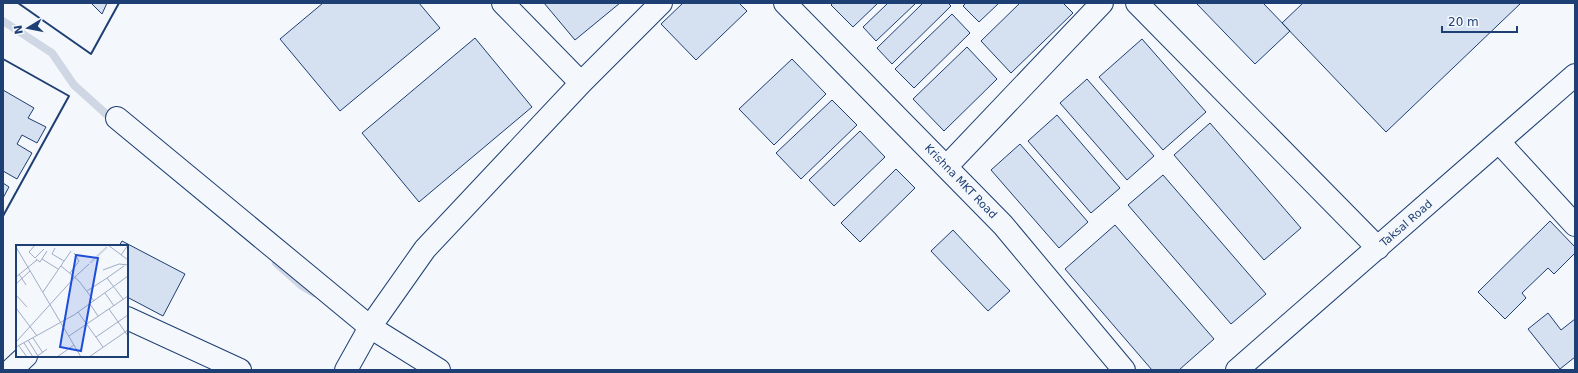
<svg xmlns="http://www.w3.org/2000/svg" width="1578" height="373" font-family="'DejaVu Sans',sans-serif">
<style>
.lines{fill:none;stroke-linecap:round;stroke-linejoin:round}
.stream{stroke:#cfd7e4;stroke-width:8}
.building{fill:#d5e0f0;stroke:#1d3f73}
.minor-casing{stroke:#1d3f73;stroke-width:24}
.tertiary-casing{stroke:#1d3f73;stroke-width:24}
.minor{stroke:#f4f7fb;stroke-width:22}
.tertiary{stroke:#f4f7fb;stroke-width:22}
.wall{stroke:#1d3f73;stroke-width:2}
.labels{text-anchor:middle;stroke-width:3;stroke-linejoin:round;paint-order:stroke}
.street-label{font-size:11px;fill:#1d3f73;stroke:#f4f7fb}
.inset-river{fill:none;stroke:#cfd7e4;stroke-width:2}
.inset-road{fill:none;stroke:#9eadc5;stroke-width:1}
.view{fill:#1d4ed8;fill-opacity:0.15;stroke:#1d4ed8;stroke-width:2}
.inset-edge{fill:none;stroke:#1d3f73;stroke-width:2}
</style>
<rect width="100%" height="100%" fill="#f4f7fb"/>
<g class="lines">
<path class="stream" d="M 3,21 L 52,53 L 74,85 L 115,122
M 276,263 L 302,286 L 314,293"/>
</g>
<path class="building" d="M 91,3 L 107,3 L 102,14 Z
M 323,3 L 419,3 L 440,28 L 340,111 L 280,39 Z
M 544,3 L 620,3 L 575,40 Z
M 683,3 L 739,3 L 747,11 L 696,60 L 661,24 Z
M 833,3 L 878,3 L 853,27 L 831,5 Z
M 888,3 L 916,3 L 876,41 L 863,27 Z
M 923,3 L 948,3 L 951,6 L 892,64 L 877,48 Z
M 966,3 L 999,3 L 979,22 L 963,6 Z
M 1020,3 L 1063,3 L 1073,13 L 1011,73 L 981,41 Z
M 1196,3 L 1263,3 L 1290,31 L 1255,64 Z
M 1303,3 L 1521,3 L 1386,132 L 1282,23 Z
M 952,14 L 970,33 L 914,88 L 895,69 Z
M 475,38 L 532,107 L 419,202 L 362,133 Z
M 1142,39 L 1206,112 L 1163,150 L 1099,77 Z
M 967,47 L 997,79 L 944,131 L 913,99 Z
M 792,59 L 826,94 L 774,145 L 739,109 Z
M 1087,79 L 1154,156 L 1127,180 L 1060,103 Z
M 3,90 L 34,108 L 28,118 L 46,127 L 37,143 L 22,135 L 17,144 L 32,153 L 17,179 L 3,171 Z
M 832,100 L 857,125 L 801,179 L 776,153 Z
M 1057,115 L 1120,188 L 1091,213 L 1028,141 Z
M 1210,123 L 1301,228 L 1264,260 L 1174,155 Z
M 860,131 L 885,157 L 834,206 L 809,180 Z
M 1020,144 L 1088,222 L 1059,248 L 991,170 Z
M 896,169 L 915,188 L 860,242 L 841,223 Z
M 1163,175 L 1266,294 L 1231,324 L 1128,205 Z
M 3,183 L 9,187 L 3,198 Z
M 1550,221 L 1575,247 L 1575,253 L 1554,274 L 1548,268 L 1522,293 L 1526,298 L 1505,319 L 1478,292 Z
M 1115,225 L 1214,339 L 1179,370 L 1152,370 L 1065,269 Z
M 953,230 L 1010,291 L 988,311 L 931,251 Z
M 122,241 L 185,274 L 163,316 L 127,297 L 127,246 L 119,246 Z
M 1548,313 L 1561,330 L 1575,319 L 1575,357 L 1560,369 L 1528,329 Z"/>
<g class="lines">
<defs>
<path id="minor" d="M 503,3 L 581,83
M 785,3 L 1003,225 L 1124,370
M 1137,3 L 1378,248
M 117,118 L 370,327 L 439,370
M 1499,142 L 1575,225
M 947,166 L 1102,3
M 127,318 L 240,370
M 11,370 L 26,356
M 346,370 L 370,327 L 425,249 L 581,83 L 661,3"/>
<path id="tertiary" d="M 1237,370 L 1575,75"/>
</defs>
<use href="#minor" class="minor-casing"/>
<use href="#tertiary" class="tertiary-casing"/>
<use href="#minor" class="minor"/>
<use href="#tertiary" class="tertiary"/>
<path class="wall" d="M 18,3 L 91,54 L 119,3
M 3,59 L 69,96 L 3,216"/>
</g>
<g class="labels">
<g class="street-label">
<text transform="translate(961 181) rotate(46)" y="4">Krishna MKT Road</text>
<text transform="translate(1406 223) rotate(-41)" y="4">Taksal Road</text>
</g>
</g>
<g transform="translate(16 245)">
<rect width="112" height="112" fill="#f4f7fb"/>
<path class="inset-river" d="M 74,18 L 91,2"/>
<path class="inset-road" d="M 19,0 L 13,7 L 19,13 L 28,4M 92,0 L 112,15M 0,2 L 65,112M 39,3 L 36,9 L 48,16M 105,10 L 112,0M 20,14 L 24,17 L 31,6M 26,14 L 42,24M 45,21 L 63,36 L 78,56M 87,25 L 103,19 L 112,20M 54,28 L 63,16 L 58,8M 3,29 L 10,40M 0,32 L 21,15M 91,33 L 108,21M 0,39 L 14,26M 71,46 L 91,33 L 107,54M 27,47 L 55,6M 89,48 L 98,61M 0,50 L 11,62M 74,59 L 82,71M 0,63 L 21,91M 93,64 L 112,91M 62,67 L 87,102M 53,91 L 112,51M 80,92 L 112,70M 17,93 L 27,108M 12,95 L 22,111M 0,97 L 59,32 L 73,19M 8,98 L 17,112M 3,101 L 11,112M 0,102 L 58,70 L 112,31M 20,112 L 31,104M 41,112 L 58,100M 73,112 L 112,85"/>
<path class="view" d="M 60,10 L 82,13 L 65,106 L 44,102 Z"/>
<rect width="112" height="112" class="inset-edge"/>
</g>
<rect width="1578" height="373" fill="none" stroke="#1d3f73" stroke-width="8"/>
<g transform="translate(28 28) rotate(260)" stroke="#f4f7fb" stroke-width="3" paint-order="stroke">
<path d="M0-3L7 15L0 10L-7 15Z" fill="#1d3f73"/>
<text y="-6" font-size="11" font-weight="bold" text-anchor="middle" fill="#1d3f73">N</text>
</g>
<path d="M1442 26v6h75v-6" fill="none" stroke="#1d3f73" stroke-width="2"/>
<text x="1448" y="26" font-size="12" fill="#1d3f73" stroke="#f4f7fb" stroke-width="3" paint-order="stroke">20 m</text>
</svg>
